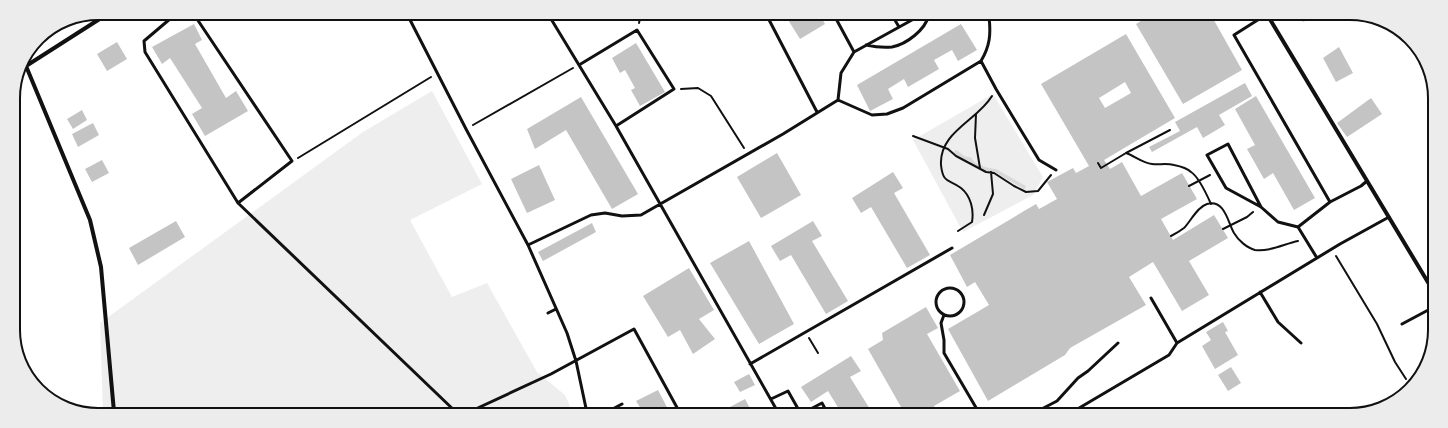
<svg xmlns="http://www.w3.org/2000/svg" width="1448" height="428" font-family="'Fira Sans Condensed',sans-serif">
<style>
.green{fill:#eee}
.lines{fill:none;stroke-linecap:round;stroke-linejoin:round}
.stream{stroke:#d9d9d9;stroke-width:3.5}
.building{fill:#c4c4c4;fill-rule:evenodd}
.path{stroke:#111;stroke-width:2}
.service{stroke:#111;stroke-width:3}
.minor{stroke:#111;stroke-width:4}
.rim{fill:none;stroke:#111;stroke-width:2}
</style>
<rect width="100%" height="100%" fill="#fff"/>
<path class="green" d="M 432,91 L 482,184 L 410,220 L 452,297 L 487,283 L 537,372 L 565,395 L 573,413 L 103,412 L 100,323 L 363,132 Z
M 993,94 L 1043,177 L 1033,195 L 963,232 L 913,140 Z"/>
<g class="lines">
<path class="stream" d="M 956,152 L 964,158 L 970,159 L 974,164 L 985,169 L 996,171 L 1024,187"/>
</g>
<path class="building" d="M 785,15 L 820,15 L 825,24 L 800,39 Z
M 1150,15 L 1211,15 L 1242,70 L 1183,104 L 1136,24 Z
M 1300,16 L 1315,16 L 1303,22 Z
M 194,24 L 202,40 L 195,44 L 226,98 L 236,91 L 248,111 L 205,136 L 192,114 L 202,108 L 170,58 L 162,64 L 152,47 Z
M 961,24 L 977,50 L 958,61 L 952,50 L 934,60 L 939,69 L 908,87 L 904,79 L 888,89 L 893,99 L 870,111 L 857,85 Z
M 1126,34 L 1175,118 L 1104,160 L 1110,169 L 1122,162 L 1141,196 L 1182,173 L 1197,199 L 1161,219 L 1173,240 L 1214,215 L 1228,238 L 1189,261 L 1209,295 L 1182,311 L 1153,262 L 1129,277 L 1146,305 L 1070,348 L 1065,355 L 988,401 L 948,329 L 989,305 L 975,282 L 967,287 L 950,255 L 1036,204 L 1039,209 L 1057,199 L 1047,182 L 1073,168 L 1076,173 L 1089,166 L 1041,84 ZM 1125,82 L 1131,93 L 1105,108 L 1099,98 Z
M 117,42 L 127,59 L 107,71 L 97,54 Z
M 636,43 L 665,92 L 640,106 L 631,90 L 635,88 L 625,70 L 620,73 L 612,58 Z
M 1339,47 L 1353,73 L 1336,82 L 1323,58 Z
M 1245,83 L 1252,96 L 1219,115 L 1225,125 L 1203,138 L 1197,127 L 1152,152 L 1149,147 L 1180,131 L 1175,122 Z
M 1256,96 L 1315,198 L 1294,210 L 1273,173 L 1264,179 L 1247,149 L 1255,145 L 1235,109 Z
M 581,97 L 638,194 L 612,209 L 566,130 L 535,149 L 527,129 Z
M 1371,98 L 1382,114 L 1347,137 L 1337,123 Z
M 82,110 L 87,120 L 73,129 L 67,119 Z
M 93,123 L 99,135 L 78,147 L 72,134 Z
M 777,153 L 801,195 L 761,218 L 737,177 Z
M 102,160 L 109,173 L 92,182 L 85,169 Z
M 539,165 L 555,200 L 527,213 L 511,179 Z
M 893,172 L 903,188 L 894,193 L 930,255 L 907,268 L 871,207 L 861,213 L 852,198 Z
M 176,221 L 185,237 L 138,265 L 129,248 Z
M 813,221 L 822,236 L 812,241 L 848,301 L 826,314 L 791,255 L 780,261 L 771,246 Z
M 592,223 L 596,232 L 543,261 L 538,252 Z
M 749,241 L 794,324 L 759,344 L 710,263 Z
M 689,268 L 714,310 L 699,319 L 715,339 L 693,354 L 680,330 L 668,337 L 643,296 Z
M 926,307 L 938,328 L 927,334 L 960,391 L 934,406 L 936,412 L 933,414 L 905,414 L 868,349 L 883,340 L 882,333 Z
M 1223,322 L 1228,331 L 1225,332 L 1238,355 L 1215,369 L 1202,346 L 1211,340 L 1206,332 Z
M 851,356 L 861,371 L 850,377 L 873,414 L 842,414 L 828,391 L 811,402 L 801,387 Z
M 1231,367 L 1241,383 L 1228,391 L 1218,375 Z
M 749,374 L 755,385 L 740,392 L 734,382 Z
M 658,390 L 670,413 L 640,413 L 643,412 L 636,401 Z
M 745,399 L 753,414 L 731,414 L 728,408 Z"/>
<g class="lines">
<path class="path" d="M 639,23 L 641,14
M 681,89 L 698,88 L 711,96 L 744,148
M 976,114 L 975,138 L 980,168
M 473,125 L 573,68
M 913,136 L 948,149 L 956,156 L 986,172 L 994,173 L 1014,186 L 1026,192 L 1038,191 L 1051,175
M 1126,153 L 1170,130
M 298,158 L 431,77
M 1098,163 L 1101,168 L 1126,153 C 1135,156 1142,163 1152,164 C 1159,165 1166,163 1174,165 C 1179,166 1187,168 1191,172 C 1199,177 1207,195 1211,204
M 1189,186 L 1210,175
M 984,215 L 993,194 L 991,172
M 1223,229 L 1247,217 L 1253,212
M 958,231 L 972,222 C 974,210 971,196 961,188 C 949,179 943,184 941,165 C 939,132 977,121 992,96
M 1171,236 C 1175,234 1180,231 1184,228 C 1191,221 1197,207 1207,204 C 1225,199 1228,223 1234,233 C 1238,240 1247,248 1255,250 C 1269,252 1284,244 1298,241
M 1336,256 L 1377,324 L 1395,362 L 1406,379
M 809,338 L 818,353"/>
<path class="service" d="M 177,13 L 144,41 L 145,52 L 238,203 L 457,413
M 193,13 L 292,161 L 238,203
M 407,14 L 466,129 L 528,245 L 567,333 L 576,361 L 587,413
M 548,14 L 616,126 L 779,414
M 766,14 L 817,112
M 834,15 L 854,52
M 892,15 L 899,27
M 1264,16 L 1234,35 L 1330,202
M 409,18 L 417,14
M 866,45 C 875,47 883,48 892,47 C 907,44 925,30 929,15
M 981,61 L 996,89 L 1039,160 L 1056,170
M 579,65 L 637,30 L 674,89 L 616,126
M 838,100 L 872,115 L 887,114 L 903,108 L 981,61 C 990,46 991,34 989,17
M 838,100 L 841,73 L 854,52 L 921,15
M 1261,207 L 1228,144 L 1207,155 L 1226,188 L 1261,207 L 1278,222 L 1298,227
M 528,245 L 591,215 L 605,213 L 622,216 L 641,215 L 783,134 L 838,100
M 1317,258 L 1298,227 L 1330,202 L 1361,186 L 1367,181
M936 302a14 14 0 1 1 28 0a14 14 0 1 1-28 0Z
M 1260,292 L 1278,322 L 1301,343
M 1151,298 L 1177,343
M 548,313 L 556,309
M 944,315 L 941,323 L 944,340 L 944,353 L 978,411
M 1402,324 L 1432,308
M 750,364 L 952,248
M 771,399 L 788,391 L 801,414 L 822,403 L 828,414
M 467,413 L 551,374 L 634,329 L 680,413
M 605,413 L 622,404
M 973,414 C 985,408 996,409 1008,412 L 1010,414
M 1032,414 L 1057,401 L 1078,378 L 1088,371 L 1118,343
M 1069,414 L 1169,355 L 1177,343 L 1340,244 L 1389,217"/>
<path class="minor" d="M 109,13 L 26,66 L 90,220 L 101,267 L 114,412
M 1268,16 L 1432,289"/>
</g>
<path d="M0 0H1448V428H0ZM98 20H1350A78 78 0 0 1 1428 98V330A78 78 0 0 1 1350 408H98A78 78 0 0 1 20 330V98A78 78 0 0 1 98 20Z" fill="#ececec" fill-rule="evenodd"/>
<path class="rim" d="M98 20H1350A78 78 0 0 1 1428 98V330A78 78 0 0 1 1350 408H98A78 78 0 0 1 20 330V98A78 78 0 0 1 98 20Z"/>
</svg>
